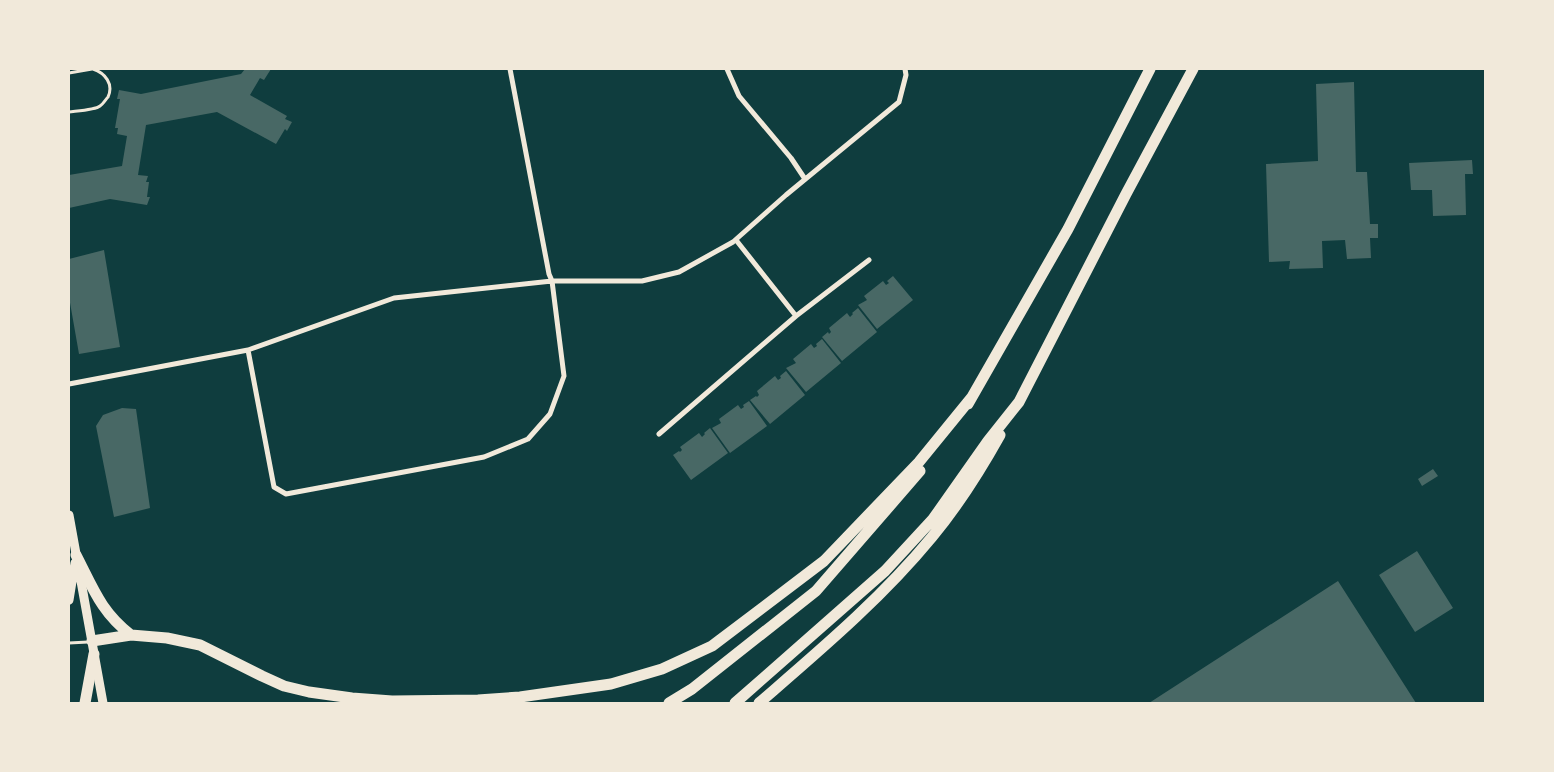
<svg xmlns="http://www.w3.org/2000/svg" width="1554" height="772" font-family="'Fira Sans',sans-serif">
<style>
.building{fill:#486865}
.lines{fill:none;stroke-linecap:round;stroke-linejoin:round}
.service{stroke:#f1e9da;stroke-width:3}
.minor{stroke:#f1e9da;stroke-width:5}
.secondary{stroke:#f1e9da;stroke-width:9}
.motorway{stroke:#f1e9da;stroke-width:11}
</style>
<rect width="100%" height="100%" fill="#0f3d3e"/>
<path class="building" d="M 245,69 L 271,69 L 264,80 L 260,78 L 250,95 L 287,116 L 285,119 L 292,122 L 287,131 L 285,129 L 276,144 L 217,112 L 146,125 L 138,175 L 148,176 L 146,182 L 149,182 L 147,197 L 150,197 L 147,205 L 110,199 L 69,208 L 69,175 L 122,166 L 127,136 L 117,134 L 118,128 L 115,128 L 120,99 L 117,99 L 119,90 L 141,94 L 241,74 Z
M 1354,82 L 1356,172 L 1367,172 L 1370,224 L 1378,224 L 1378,238 L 1370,238 L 1371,258 L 1347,259 L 1345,240 L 1322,241 L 1323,268 L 1289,269 L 1290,261 L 1269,262 L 1266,164 L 1318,161 L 1316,84 Z
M 1472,160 L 1473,174 L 1465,174 L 1466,215 L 1433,216 L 1432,190 L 1411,190 L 1409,163 Z
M 104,250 L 120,347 L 79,354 L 69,297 L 69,259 Z
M 893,276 L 913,300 L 877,329 L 858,305 L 867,300 L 864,296 L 883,281 L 886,285 L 889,283 L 887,281 Z
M 858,308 L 877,332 L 842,361 L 822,337 L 828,332 L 829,334 L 831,332 L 829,328 L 847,313 L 850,317 L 853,314 L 852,313 Z
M 822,339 L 841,363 L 806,392 L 786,368 L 796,363 L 793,359 L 811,344 L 814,348 L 817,346 L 816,344 Z
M 786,371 L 805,395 L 770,424 L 750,400 L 756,396 L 757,397 L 759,395 L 757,391 L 775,376 L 778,380 L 781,378 L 780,376 Z
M 749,401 L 767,426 L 730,453 L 712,428 L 721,423 L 719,419 L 738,405 L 741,409 L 744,407 L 743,405 Z
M 122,408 L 136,409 L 150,508 L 114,517 L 96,426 L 103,415 Z
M 710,428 L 728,453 L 691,480 L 673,455 L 679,451 L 680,452 L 682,450 L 680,447 L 699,433 L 702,437 L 705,434 L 704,433 Z
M 1433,469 L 1438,476 L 1422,486 L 1418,479 Z
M 1417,551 L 1453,608 L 1415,632 L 1379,575 Z
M 1338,581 L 1416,703 L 1149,703 Z"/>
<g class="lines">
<path class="service" d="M 69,73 L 92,69
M 69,112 C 76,111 95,110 100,106 C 103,104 106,99 108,97 C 114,84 105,73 93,69
M 69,643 L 88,642"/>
<path class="minor" d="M 727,69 L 739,96 L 791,158 L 805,179
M 736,240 L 796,316
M 248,350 L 274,487 L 286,494 L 484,457 L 528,439 L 550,414 L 564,376 L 552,281 L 549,274 L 510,69
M 69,384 L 248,350 L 394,298 L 552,281 L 642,281 L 679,272 L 733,242 L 786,195 L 899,102 L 906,75 L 905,69
M 659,434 L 796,316 L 869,260"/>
<path class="secondary" d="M 69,515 L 103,703
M 69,600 L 75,563"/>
<path class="motorway" d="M 968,404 L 1068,229 L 1150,69
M 76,555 C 93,588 101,612 131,635
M 92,641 L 131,635 L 167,638 L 200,645 L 262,676 L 284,686 L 309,692 L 352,698 L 392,701 L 478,700 L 520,697 L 611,684 L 662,669 L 712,646 L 824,561 L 919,462 L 972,397
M 85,703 L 94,654
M 669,703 L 692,689 L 816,591 L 920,471
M 735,703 L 885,571 L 933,519 L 988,441 L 1019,402 L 1126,194 L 1193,69
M 759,703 C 819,651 881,599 932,537 C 957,507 981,469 1000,435"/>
</g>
<rect width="1554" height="772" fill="none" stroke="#f1e9da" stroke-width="140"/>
</svg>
